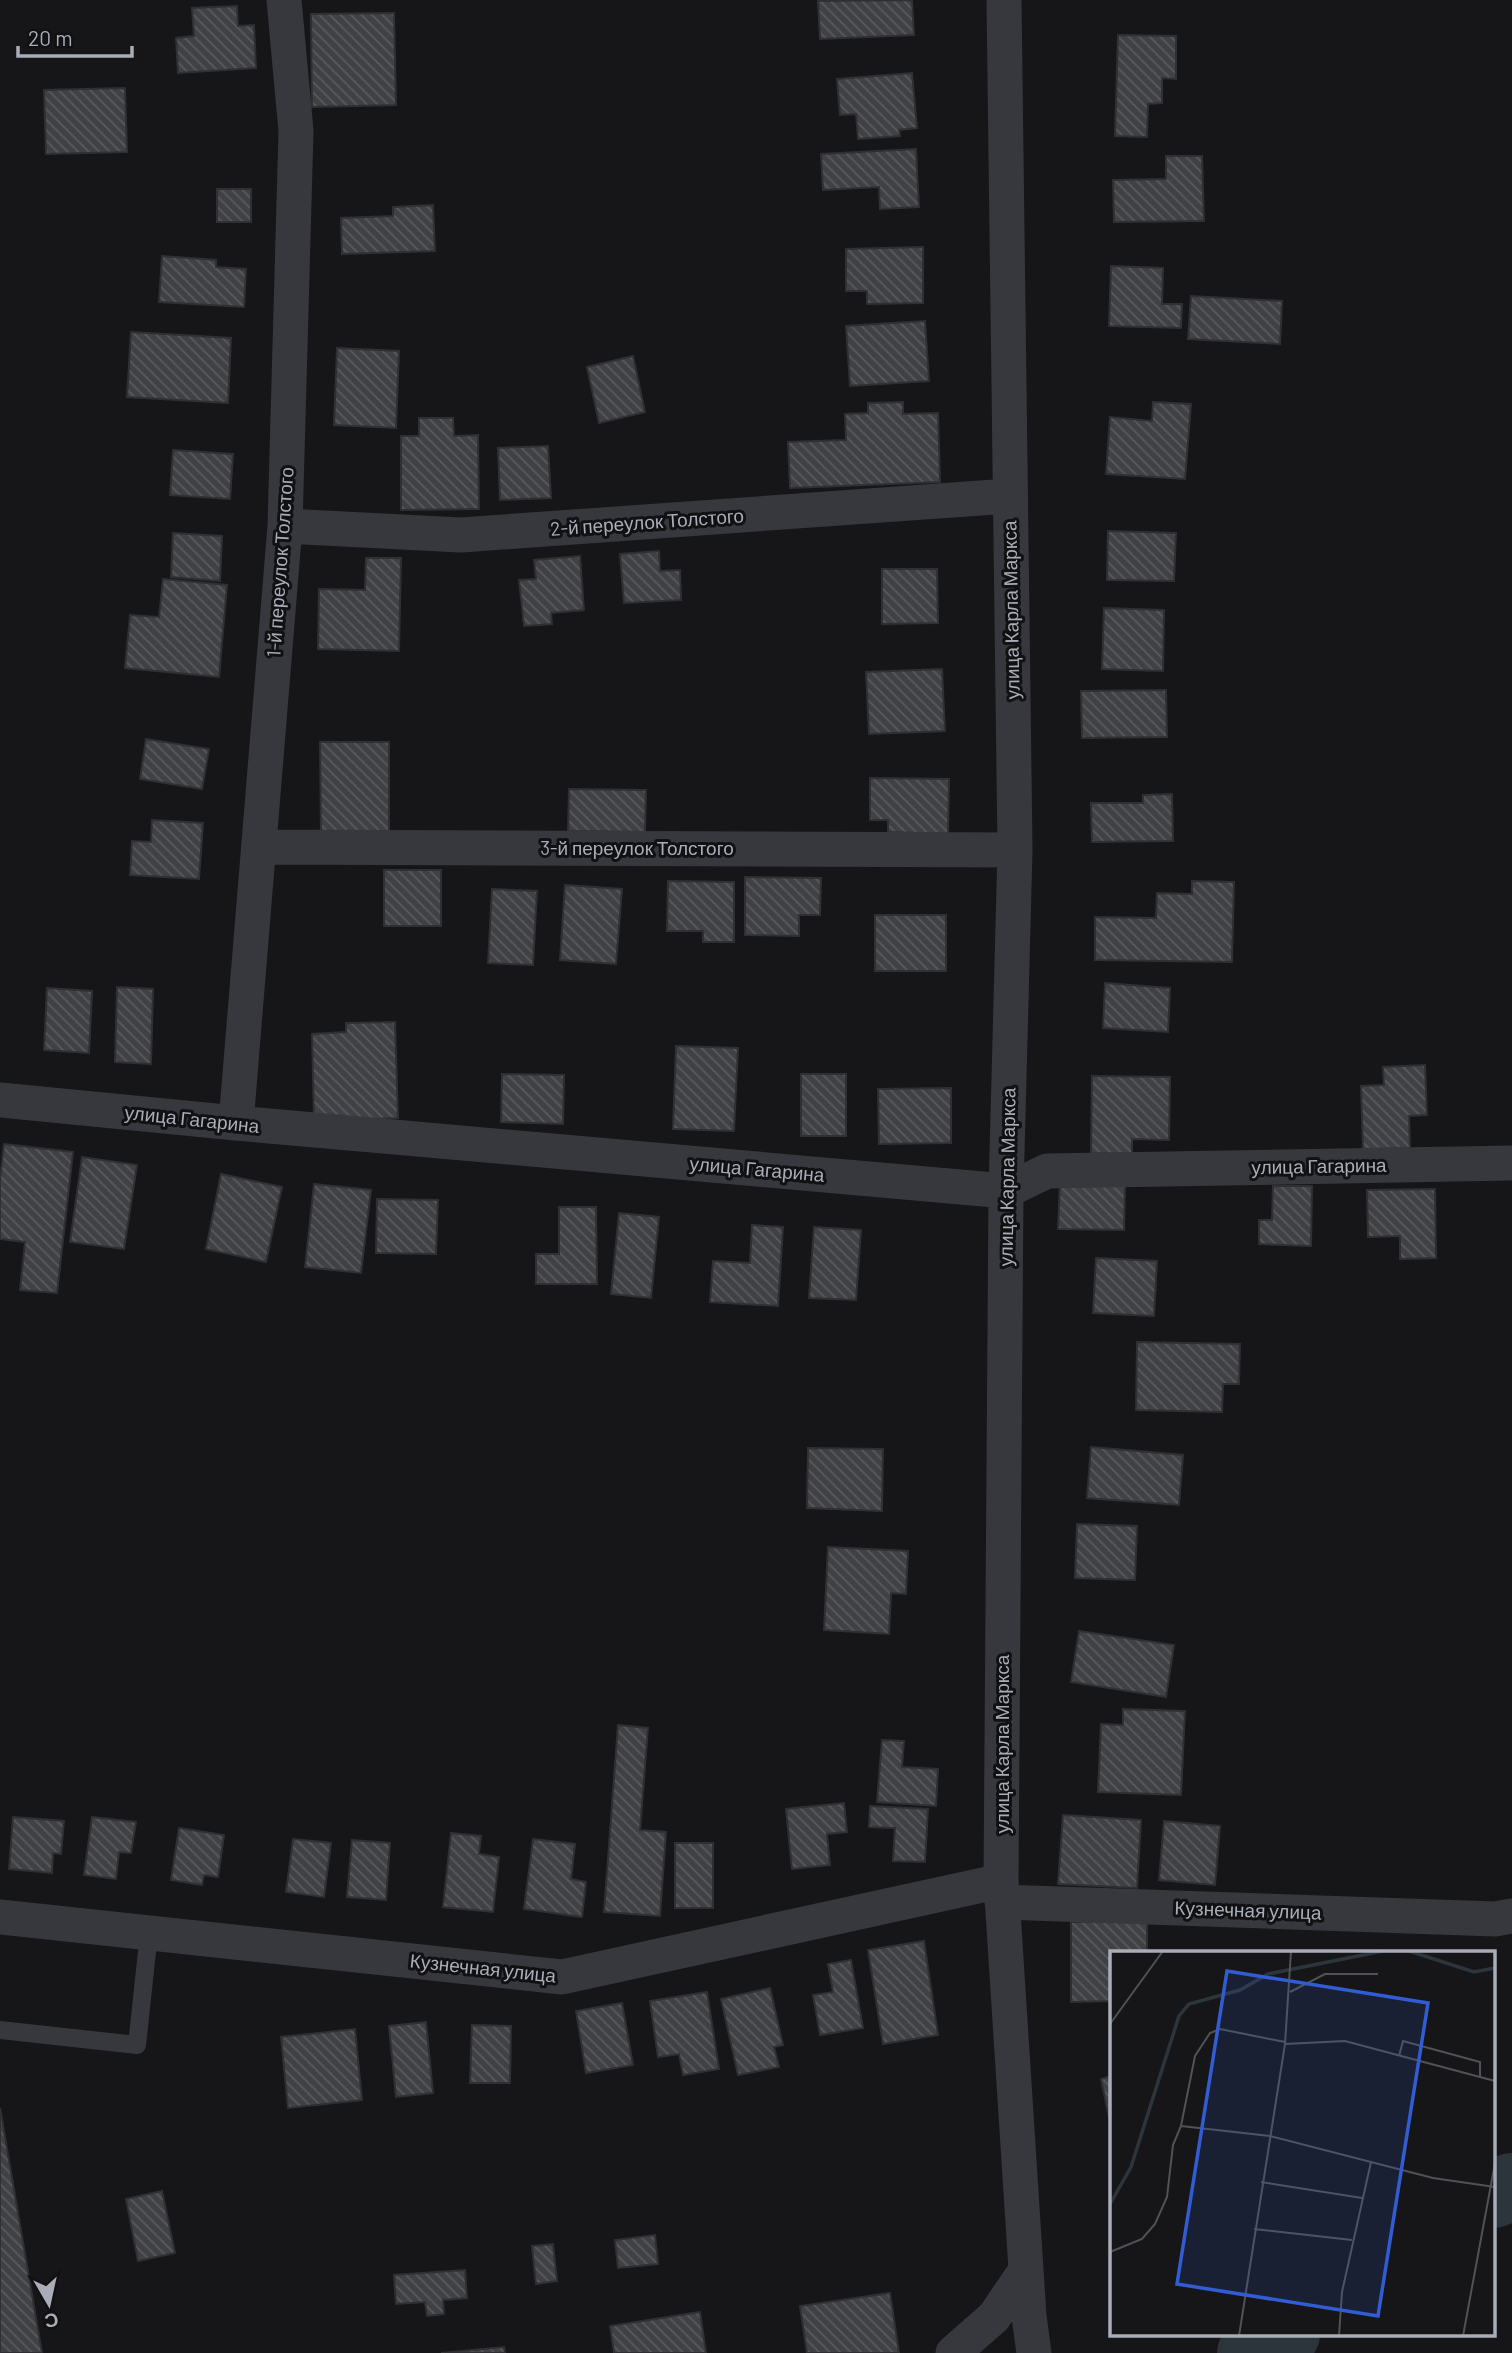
<svg xmlns="http://www.w3.org/2000/svg" width="1512" height="2353" font-family="Barlow,sans-serif">
<style>
.lines{fill:none;stroke-linecap:round;stroke-linejoin:round}
.river{stroke:#2c353c;stroke-width:68}
.building{fill:url(#building-back-hatch);stroke:#303034;stroke-width:2}
.service{stroke:#37383d;stroke-width:18}
.minor{stroke:#37383d;stroke-width:35}
.labels{text-anchor:middle;stroke-width:6;stroke-linejoin:round;paint-order:stroke}
.street-label{font-size:19px;fill:#a8adb8;stroke:#111113}
.inset-river{fill:none;stroke:#2c353c;stroke-width:3.5}
.inset-road{fill:none;stroke:#505258;stroke-width:2}
.view{fill:#325cd3;fill-opacity:0.15;stroke:#325cd3;stroke-width:3.5}
.inset-edge{fill:none;stroke:#a8adb8;stroke-width:3.5}
</style>
<defs>
<pattern id="building-back-hatch" width="6" height="6" patternUnits="userSpaceOnUse" patternTransform="scale(1.75)"><rect width="6" height="6" fill="#404145"/><path d="M-1 5l2 2M0 0l6 6M5-1l2 2" fill="none" stroke="#595a5e"/></pattern>
</defs>
<rect width="100%" height="100%" fill="#161618"/>
<g class="lines">
<path class="river" d="M 1493,2194 L 1512,2187
M 1251,2353 L 1286,2334"/>
</g>
<path class="building" d="M 912,0 L 914,35 L 820,39 L 818,1 Z
M 237,6 L 238,26 L 254,25 L 256,68 L 178,73 L 176,38 L 194,36 L 192,8 Z
M 394,13 L 396,105 L 312,107 L 311,14 Z
M 1118,35 L 1176,36 L 1176,79 L 1162,78 L 1162,103 L 1148,104 L 1147,137 L 1115,136 Z
M 912,73 L 917,128 L 899,130 L 900,136 L 858,139 L 856,114 L 840,115 L 837,79 Z
M 125,88 L 127,152 L 46,154 L 44,90 Z
M 916,149 L 919,207 L 880,209 L 879,187 L 823,190 L 821,154 Z
M 1166,156 L 1202,156 L 1204,221 L 1114,222 L 1113,180 L 1166,179 Z
M 217,189 L 251,189 L 251,222 L 217,222 Z
M 433,205 L 435,251 L 342,254 L 341,218 L 393,216 L 393,207 Z
M 923,247 L 923,303 L 867,304 L 867,291 L 846,291 L 846,249 Z
M 162,256 L 216,260 L 216,267 L 246,269 L 244,307 L 159,302 Z
M 1111,266 L 1163,268 L 1162,304 L 1182,304 L 1181,328 L 1109,326 Z
M 1191,296 L 1282,301 L 1280,344 L 1188,339 Z
M 925,321 L 929,381 L 850,386 L 846,326 Z
M 131,332 L 231,338 L 228,403 L 127,397 Z
M 337,348 L 399,351 L 396,428 L 334,425 Z
M 633,356 L 645,412 L 599,423 L 587,367 Z
M 903,402 L 903,414 L 938,413 L 940,482 L 790,488 L 788,442 L 846,440 L 845,414 L 868,413 L 868,403 Z
M 1153,402 L 1191,404 L 1185,479 L 1106,474 L 1110,417 L 1152,421 Z
M 419,418 L 453,418 L 454,436 L 478,435 L 479,509 L 401,510 L 401,436 L 419,436 Z
M 548,446 L 551,498 L 500,500 L 498,448 Z
M 173,450 L 233,454 L 230,499 L 170,495 Z
M 1108,531 L 1176,533 L 1174,581 L 1107,580 Z
M 173,533 L 222,536 L 220,581 L 171,577 Z
M 659,551 L 660,571 L 680,570 L 681,600 L 624,603 L 620,554 Z
M 580,556 L 584,610 L 551,613 L 552,624 L 524,626 L 519,580 L 536,579 L 534,560 Z
M 366,558 L 401,558 L 399,651 L 318,649 L 319,589 L 365,590 Z
M 882,569 L 937,569 L 938,623 L 882,624 Z
M 163,579 L 227,585 L 219,677 L 125,668 L 130,615 L 159,617 Z
M 1104,608 L 1164,610 L 1163,671 L 1102,669 Z
M 942,669 L 945,731 L 869,734 L 866,672 Z
M 1166,690 L 1167,737 L 1082,738 L 1081,691 Z
M 146,739 L 209,749 L 202,789 L 140,779 Z
M 320,742 L 389,742 L 389,835 L 321,835 Z
M 870,778 L 949,779 L 948,834 L 888,832 L 888,820 L 870,820 Z
M 569,789 L 646,790 L 645,832 L 568,831 Z
M 1172,794 L 1173,841 L 1092,842 L 1091,803 L 1143,803 L 1143,795 Z
M 152,820 L 203,823 L 199,879 L 130,875 L 132,841 L 151,842 Z
M 384,870 L 441,870 L 441,926 L 384,926 Z
M 745,877 L 821,878 L 820,915 L 799,915 L 799,936 L 745,935 Z
M 668,881 L 734,882 L 734,942 L 703,942 L 703,931 L 667,931 Z
M 1192,881 L 1234,882 L 1232,962 L 1095,960 L 1095,917 L 1156,918 L 1157,893 L 1192,894 Z
M 565,885 L 622,889 L 616,964 L 560,960 Z
M 492,889 L 537,891 L 533,965 L 488,963 Z
M 875,915 L 946,915 L 946,971 L 875,971 Z
M 1105,983 L 1170,988 L 1168,1032 L 1103,1028 Z
M 117,987 L 153,989 L 151,1064 L 115,1062 Z
M 47,988 L 92,991 L 89,1053 L 44,1050 Z
M 395,1022 L 398,1118 L 314,1121 L 312,1034 L 346,1032 L 346,1023 Z
M 676,1046 L 738,1048 L 734,1131 L 673,1129 Z
M 1425,1065 L 1427,1115 L 1409,1116 L 1410,1148 L 1363,1149 L 1361,1086 L 1384,1085 L 1383,1067 Z
M 502,1074 L 564,1075 L 563,1124 L 501,1122 Z
M 801,1074 L 846,1074 L 846,1136 L 801,1136 Z
M 1092,1076 L 1170,1077 L 1169,1140 L 1132,1139 L 1132,1154 L 1091,1153 Z
M 951,1088 L 951,1143 L 879,1144 L 878,1089 Z
M 4,1144 L 73,1152 L 57,1293 L 20,1290 L 25,1242 L 0,1239 L 0,1180 Z
M 82,1157 L 137,1165 L 124,1249 L 70,1242 Z
M 221,1174 L 282,1187 L 266,1262 L 206,1249 Z
M 1060,1183 L 1125,1184 L 1124,1230 L 1058,1229 Z
M 314,1184 L 371,1190 L 361,1273 L 305,1267 Z
M 1273,1186 L 1312,1186 L 1311,1246 L 1259,1244 L 1259,1220 L 1272,1220 Z
M 1435,1189 L 1436,1258 L 1400,1259 L 1400,1236 L 1368,1237 L 1367,1190 Z
M 377,1199 L 438,1200 L 436,1254 L 376,1253 Z
M 559,1207 L 596,1207 L 597,1284 L 536,1284 L 536,1254 L 559,1254 Z
M 619,1213 L 659,1217 L 651,1298 L 611,1294 Z
M 752,1225 L 783,1227 L 778,1306 L 710,1302 L 713,1261 L 750,1263 Z
M 814,1227 L 861,1230 L 856,1300 L 809,1298 Z
M 1096,1258 L 1157,1261 L 1154,1316 L 1093,1313 Z
M 1137,1342 L 1240,1344 L 1239,1384 L 1223,1384 L 1222,1412 L 1136,1410 Z
M 1091,1447 L 1183,1455 L 1179,1505 L 1087,1498 Z
M 808,1448 L 883,1449 L 882,1511 L 807,1508 Z
M 1077,1524 L 1137,1526 L 1135,1580 L 1075,1578 Z
M 828,1547 L 908,1551 L 906,1594 L 891,1593 L 889,1634 L 824,1630 Z
M 1079,1631 L 1174,1645 L 1166,1697 L 1071,1682 Z
M 1123,1709 L 1185,1711 L 1181,1795 L 1098,1792 L 1101,1724 L 1123,1725 Z
M 618,1725 L 648,1728 L 640,1830 L 666,1832 L 660,1916 L 604,1912 Z
M 882,1740 L 904,1741 L 902,1767 L 938,1769 L 936,1806 L 877,1802 Z
M 844,1803 L 847,1832 L 827,1834 L 830,1865 L 792,1869 L 786,1809 Z
M 870,1806 L 928,1809 L 925,1862 L 893,1861 L 895,1828 L 869,1827 Z
M 1063,1815 L 1141,1820 L 1137,1888 L 1058,1884 Z
M 13,1817 L 64,1821 L 61,1854 L 53,1853 L 52,1873 L 9,1869 Z
M 92,1817 L 136,1822 L 131,1853 L 119,1852 L 116,1879 L 84,1875 Z
M 1164,1821 L 1220,1826 L 1215,1885 L 1159,1880 Z
M 179,1828 L 224,1835 L 218,1877 L 204,1875 L 202,1885 L 171,1880 Z
M 451,1833 L 481,1836 L 479,1854 L 499,1857 L 493,1912 L 443,1907 Z
M 293,1839 L 331,1843 L 324,1897 L 286,1892 Z
M 533,1839 L 575,1844 L 571,1879 L 586,1882 L 582,1917 L 524,1909 Z
M 352,1840 L 390,1843 L 386,1900 L 347,1897 Z
M 675,1843 L 713,1843 L 713,1908 L 675,1908 Z
M 1147,1921 L 1147,1952 L 1111,1952 L 1111,2001 L 1071,2002 L 1071,1922 Z
M 924,1941 L 938,2035 L 883,2044 L 868,1950 Z
M 851,1960 L 863,2028 L 820,2035 L 813,1995 L 833,1992 L 828,1964 Z
M 770,1988 L 783,2045 L 774,2047 L 779,2067 L 738,2075 L 721,1999 Z
M 707,1992 L 719,2069 L 683,2075 L 679,2054 L 658,2057 L 650,2001 Z
M 622,2003 L 633,2065 L 586,2073 L 576,2011 Z
M 426,2022 L 433,2093 L 396,2097 L 389,2026 Z
M 472,2025 L 511,2026 L 510,2083 L 470,2083 Z
M 355,2029 L 362,2100 L 288,2108 L 281,2037 Z
M 1111,2076 L 1111,2127 L 1101,2079 Z
M 0,2108 L 42,2353 L 0,2353 Z
M 162,2191 L 175,2253 L 138,2261 L 126,2199 Z
M 655,2235 L 658,2264 L 618,2268 L 615,2240 Z
M 553,2244 L 557,2281 L 536,2284 L 532,2246 Z
M 465,2270 L 467,2298 L 443,2300 L 444,2314 L 427,2316 L 425,2302 L 396,2304 L 394,2275 Z
M 890,2293 L 899,2353 L 807,2353 L 800,2306 Z
M 700,2312 L 706,2353 L 614,2353 L 610,2326 Z
M 504,2347 L 505,2353 L 441,2353 Z"/>
<g class="lines">
<path class="service" d="M 0,2030 L 137,2045 L 149,1933"/>
<path class="minor" d="M 1004,0 L 1015,850 L 1006,1191 L 1001,1881 L 1029,2316 L 1034,2353
M 285,526 L 461,535 L 1009,496
M 259,847 L 1015,850
M 0,1100 L 236,1123 L 1006,1191 L 1047,1171 L 1512,1163
M 236,1123 L 285,526 L 296,131 L 284,0
M 1002,1902 L 1495,1919 L 1512,1916
M 0,1917 L 562,1977 L 1001,1881
M 953,2353 L 994,2317 L 1026,2270"/>
</g>
<g class="labels">
<g class="street-label">
<text transform="translate(647 522) rotate(-4)" y="7">2-й переулок Толстого</text>
<text transform="translate(280 562) rotate(-86)" y="7">1-й переулок Толстого</text>
<text transform="translate(1011 610) rotate(-91)" y="7">улица Карла Маркса</text>
<text x="637" y="855">3-й переулок Толстого</text>
<text transform="translate(192 1119) rotate(6)" y="7">улица Гагарина</text>
<text transform="translate(1319 1166) rotate(-1)" y="7">улица Гагарина</text>
<text transform="translate(757 1169) rotate(5)" y="7">улица Гагарина</text>
<text transform="translate(1007 1177) rotate(-89)" y="7">улица Карла Маркса</text>
<text transform="translate(1002 1744) rotate(-90)" y="7">улица Карла Маркса</text>
<text transform="translate(1248 1910) rotate(2)" y="7">Кузнечная улица</text>
<text transform="translate(483 1968) rotate(6)" y="7">Кузнечная улица</text>
</g>
</g>
<g transform="translate(1110 1951)">
<rect width="385" height="385" fill="#161618"/>
<path class="inset-river" d="M 299,0 L 364,21 L 385,17M 0,253 L 21,216 L 69,65 L 79,53 L 130,39 L 158,23 L 273,0"/>
<path class="inset-road" d="M 180,41 L 215,23 L 268,23M 0,73 L 53,0M 175,93 L 235,90 L 385,130M 289,105 L 293,90 L 370,111 L 370,126M 71,175 L 160,185 L 323,227 L 385,236M 151,231 L 252,247M 144,278 L 242,289M 0,301 L 32,288 L 45,273 L 57,246 L 63,194 L 71,175 L 85,105 L 100,82 L 110,78 L 175,91M 129,385 L 175,93 L 181,0M 229,385 L 232,341 L 261,211M 353,385 L 385,212"/>
<path class="view" d="M 117,20 L 318,52 L 268,365 L 67,333 Z"/>
<rect width="385" height="385" class="inset-edge"/>
</g>
<g transform="translate(49 2304) rotate(171)" stroke="#111113" stroke-width="5" paint-order="stroke">
<path d="M0-5L12 26L0 18L-12 26Z" fill="#a8adb8"/>
<text y="-10" font-size="19" font-weight="bold" text-anchor="middle" fill="#a8adb8">С</text>
</g>
<path d="M18 46v10h114v-10" fill="none" stroke="#a8adb8" stroke-width="3.5"/>
<text x="28" y="46" font-size="21" fill="#a8adb8" stroke="#111113" stroke-width="5" paint-order="stroke">20 m</text>
</svg>
